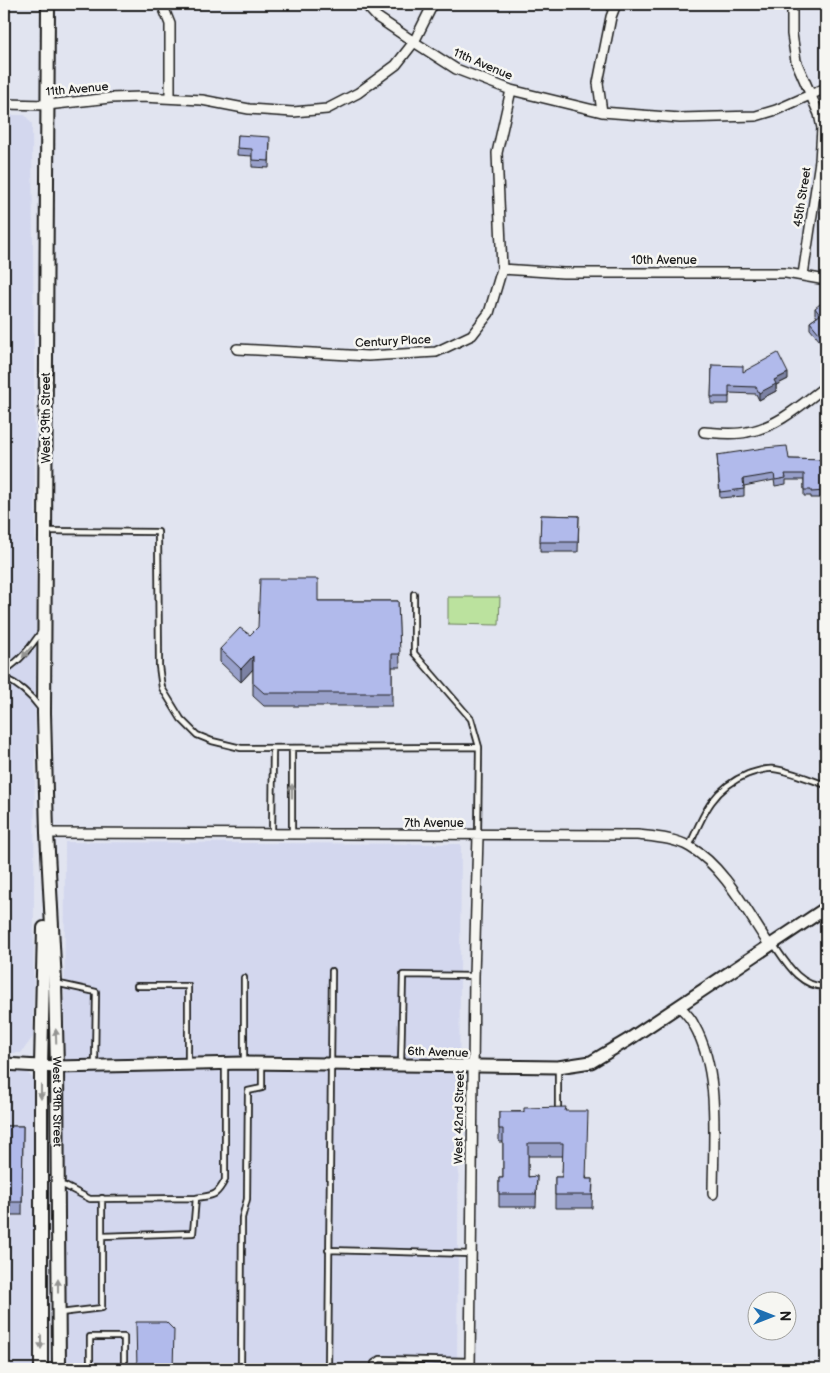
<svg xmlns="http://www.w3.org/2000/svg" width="830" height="1373" font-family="'Balsamiq Sans',sans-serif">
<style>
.built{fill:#d3d7ee}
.green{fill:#bbe29e;stroke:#6c7f5d}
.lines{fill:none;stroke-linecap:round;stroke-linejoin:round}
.service-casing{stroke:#1c1c1c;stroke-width:8}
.minor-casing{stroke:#1c1c1c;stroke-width:12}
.tertiary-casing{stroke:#1c1c1c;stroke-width:15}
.secondary-casing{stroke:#1c1c1c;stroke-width:16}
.service{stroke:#f6f6f2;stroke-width:4.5}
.minor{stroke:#f6f6f2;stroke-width:9}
.tertiary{stroke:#f6f6f2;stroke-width:11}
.secondary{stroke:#f6f6f2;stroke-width:12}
.wall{fill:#98a0ca;stroke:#1c1c1c}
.shaded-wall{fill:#7c82a4;stroke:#1c1c1c}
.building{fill:#b1baeb;stroke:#1c1c1c}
.oneway{fill:#949492}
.labels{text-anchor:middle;stroke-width:5;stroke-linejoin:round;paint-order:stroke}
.street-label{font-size:12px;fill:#1c1c1c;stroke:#f6f6f2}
</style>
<rect width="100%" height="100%" fill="#e1e4f0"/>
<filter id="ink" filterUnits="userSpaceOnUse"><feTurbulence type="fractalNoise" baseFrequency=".02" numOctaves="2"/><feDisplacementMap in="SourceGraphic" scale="10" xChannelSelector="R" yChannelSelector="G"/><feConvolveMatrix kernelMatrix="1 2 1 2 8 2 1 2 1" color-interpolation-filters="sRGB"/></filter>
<g filter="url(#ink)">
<path class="built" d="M 4,115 L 25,115 L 32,124 L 36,611 L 33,1037 L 21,1053 L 4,1053 Z
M 65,842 L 461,844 L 457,1369 L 63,1369 Z
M 25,1071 L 33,1078 L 33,1369 L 4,1369 L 4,1072 Z"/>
<path class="green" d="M 448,597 L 500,597 L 499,625 L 448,624 Z"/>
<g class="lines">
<defs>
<path id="service" d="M 47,531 L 158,532 L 159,666 L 162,688 L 181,719 L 197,735 L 212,741 L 241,748 L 479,747
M 414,594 L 414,653 L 471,719 L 479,747 L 478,835
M 4,671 C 20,661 30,648 41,632
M 4,678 C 20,685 30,694 40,708
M 272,834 L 273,748
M 292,834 L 292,748
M 689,847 C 703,814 713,788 748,774 C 757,771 765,768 774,769 C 790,771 811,780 826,785
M 774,945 C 787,964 800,987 826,987
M 244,978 L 244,1062
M 55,983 L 96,992 L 95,1064
M 137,986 L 188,986 L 188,1063
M 401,1064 L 403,975 L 474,976
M 558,1068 L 558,1111
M 58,1185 L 65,1186 L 90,1199 L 196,1198 C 214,1195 216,1197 225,1180 L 225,1064
M 102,1236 L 193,1233 L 196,1198
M 328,1250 L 471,1254
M 60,1313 L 102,1308 L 102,1198
M 90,1369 L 90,1337 L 124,1337 L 124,1369
M 241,1369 L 242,1218 L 247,1199 L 248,1091 L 262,1088 L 262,1064
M 328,1369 L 332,971
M 374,1369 L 374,1363 L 380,1359 L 470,1361"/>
<path id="minor" d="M 162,4 L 170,24 L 170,98
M 365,4 L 377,17 L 414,42 L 456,69 L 511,90 L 602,112 L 680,118 L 756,116 L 776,110 L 826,88
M 792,4 L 792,34 L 796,61 L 819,114 L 822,128 L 820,161 L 803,275
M 4,104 L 47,105 L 110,98 L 142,97 L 202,100 L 249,109 L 293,112 L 327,109 L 358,93 L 396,65 L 414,42 L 433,4
M 602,112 L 598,83 L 611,17 L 616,4
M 502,269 L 563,273 L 786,273 L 826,280
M 237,349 L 368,356 L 436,352 L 472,335 L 489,313 L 502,269 L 497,153 L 511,90
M 704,432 C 718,433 733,435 747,432 C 778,427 802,404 826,386
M 47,833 L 637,835 C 654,837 675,838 690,847 C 725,867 748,914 770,946
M 680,1007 C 685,1012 691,1018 694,1025 C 721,1072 713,1141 713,1194
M 470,1369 L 474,976 L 478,836"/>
<path id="tertiary" d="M 4,1064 L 57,1067 L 244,1063 L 558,1067 L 591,1062 L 628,1040 L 826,908"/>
<g id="secondary">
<path id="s1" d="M 48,4 L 44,713 L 47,833 L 55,983 L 57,1067 L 59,1369"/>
<path d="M 41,1369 L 41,1066 L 44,928"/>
</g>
</defs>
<use href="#service" class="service-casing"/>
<use href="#minor" class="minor-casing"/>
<use href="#tertiary" class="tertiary-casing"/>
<use href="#secondary" class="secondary-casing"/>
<use href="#service" class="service"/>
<use href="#minor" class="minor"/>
<use href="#tertiary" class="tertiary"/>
<use href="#secondary" class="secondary"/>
</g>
<path class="wall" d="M 238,135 L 270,143 L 269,168 L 252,167 L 252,156 L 237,155 Z
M 826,305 L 826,344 L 824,346 L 810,329 L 810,322 L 817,317 L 815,314 L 815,308 Z
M 712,365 L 743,372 L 788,379 L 776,385 L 776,391 L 759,400 L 756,394 L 729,393 L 729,404 L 711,404 Z
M 717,455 L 789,459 L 826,460 L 826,498 L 811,498 L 811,496 L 804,496 L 804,480 L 786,480 L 786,484 L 775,486 L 774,480 L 744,486 L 744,496 L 720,498 Z
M 541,515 L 579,516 L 578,552 L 540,552 Z
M 318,601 L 398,601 L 400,667 L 392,667 L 392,706 L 264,706 L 253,696 L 253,669 L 241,682 L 220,662 L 220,649 L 250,635 Z
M 566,1111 L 587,1179 L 593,1179 L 592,1208 L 555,1208 L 555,1177 L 562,1177 L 563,1156 L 528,1156 L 528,1177 L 537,1176 L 536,1207 L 499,1207 L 499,1178 L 503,1178 L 503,1142 L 499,1142 L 499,1112 Z
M 4,1126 L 23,1126 L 22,1215 L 4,1215 Z"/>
<path class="shaded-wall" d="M 826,338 L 826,344 L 824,346 L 824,339 Z
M 788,373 L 788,379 L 776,385 L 776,391 L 759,400 L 759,393 L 774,380 Z
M 253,656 L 253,669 L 241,682 L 241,669 Z"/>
<path class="building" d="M 238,135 L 270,137 L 269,161 L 252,160 L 252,149 L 237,148 Z
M 824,301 L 826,305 L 826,338 L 824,339 L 810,322 L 820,315 L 815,308 Z
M 778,353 L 788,373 L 774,380 L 776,384 L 759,393 L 756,387 L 729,386 L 729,397 L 711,397 L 712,365 L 743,366 L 743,372 Z
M 787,446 L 789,459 L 826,460 L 826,491 L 811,492 L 811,490 L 804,490 L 804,474 L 785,474 L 786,478 L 775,480 L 774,474 L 743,479 L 744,489 L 720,492 L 717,455 L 764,448 Z
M 541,515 L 579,516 L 578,542 L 540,542 Z
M 260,579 L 318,579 L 318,601 L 398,601 L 400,654 L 392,654 L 392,693 L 264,693 L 253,683 L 253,656 L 241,669 L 220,649 L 240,628 L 250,635 L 258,627 Z
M 566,1107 L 565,1111 L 588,1111 L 586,1179 L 593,1179 L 592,1195 L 555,1195 L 555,1177 L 562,1177 L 563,1143 L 528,1143 L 528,1177 L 537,1176 L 536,1194 L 499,1194 L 499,1178 L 503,1178 L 503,1129 L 499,1129 L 499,1112 L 524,1112 L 524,1108 Z
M 4,1126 L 23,1126 L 22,1202 L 4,1202 Z
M 136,1322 L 166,1322 L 174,1330 L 173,1369 L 137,1369 Z"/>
<defs><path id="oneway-solid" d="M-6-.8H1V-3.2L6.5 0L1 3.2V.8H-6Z" transform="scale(1.25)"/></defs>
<g class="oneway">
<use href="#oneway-solid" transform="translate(27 652) rotate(131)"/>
<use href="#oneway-solid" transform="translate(292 791) rotate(-90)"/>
<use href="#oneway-solid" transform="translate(56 1036) rotate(-92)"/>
<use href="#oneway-solid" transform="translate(41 1092) rotate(90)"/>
<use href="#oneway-solid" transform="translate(58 1286) rotate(-90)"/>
<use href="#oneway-solid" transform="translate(41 1342) rotate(90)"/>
</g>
</g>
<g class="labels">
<g class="street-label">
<text transform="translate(483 64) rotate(23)" y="4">11th Avenue</text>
<text transform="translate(77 89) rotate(-5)" y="4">11th Avenue</text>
<text transform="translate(802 197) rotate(-81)" y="4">45th Street</text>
<text x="664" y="264">10th Avenue</text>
<text transform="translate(393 341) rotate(-3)" y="4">Century Place</text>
<text transform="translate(46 418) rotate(-90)" y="4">West 39th Street</text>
<text x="434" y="827">7th Avenue</text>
<text transform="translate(438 1052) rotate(2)" y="4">6th Avenue</text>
<text dy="4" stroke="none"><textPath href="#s1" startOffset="1098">West 39th Street</textPath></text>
<text transform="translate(459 1117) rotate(-89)" y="4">West 42nd Street</text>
</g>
</g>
<rect width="830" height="1373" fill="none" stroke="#f6f6f2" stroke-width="20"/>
<rect x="10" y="10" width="810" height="1353" fill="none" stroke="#1c1c1c" stroke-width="2" filter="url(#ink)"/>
<g transform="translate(772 1316) rotate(90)"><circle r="24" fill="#f6f6f2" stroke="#9f9f9c"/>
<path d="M0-4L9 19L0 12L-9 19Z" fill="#1f6fb2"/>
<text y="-8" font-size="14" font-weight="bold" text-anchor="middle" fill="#1c1c1c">N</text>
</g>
</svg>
